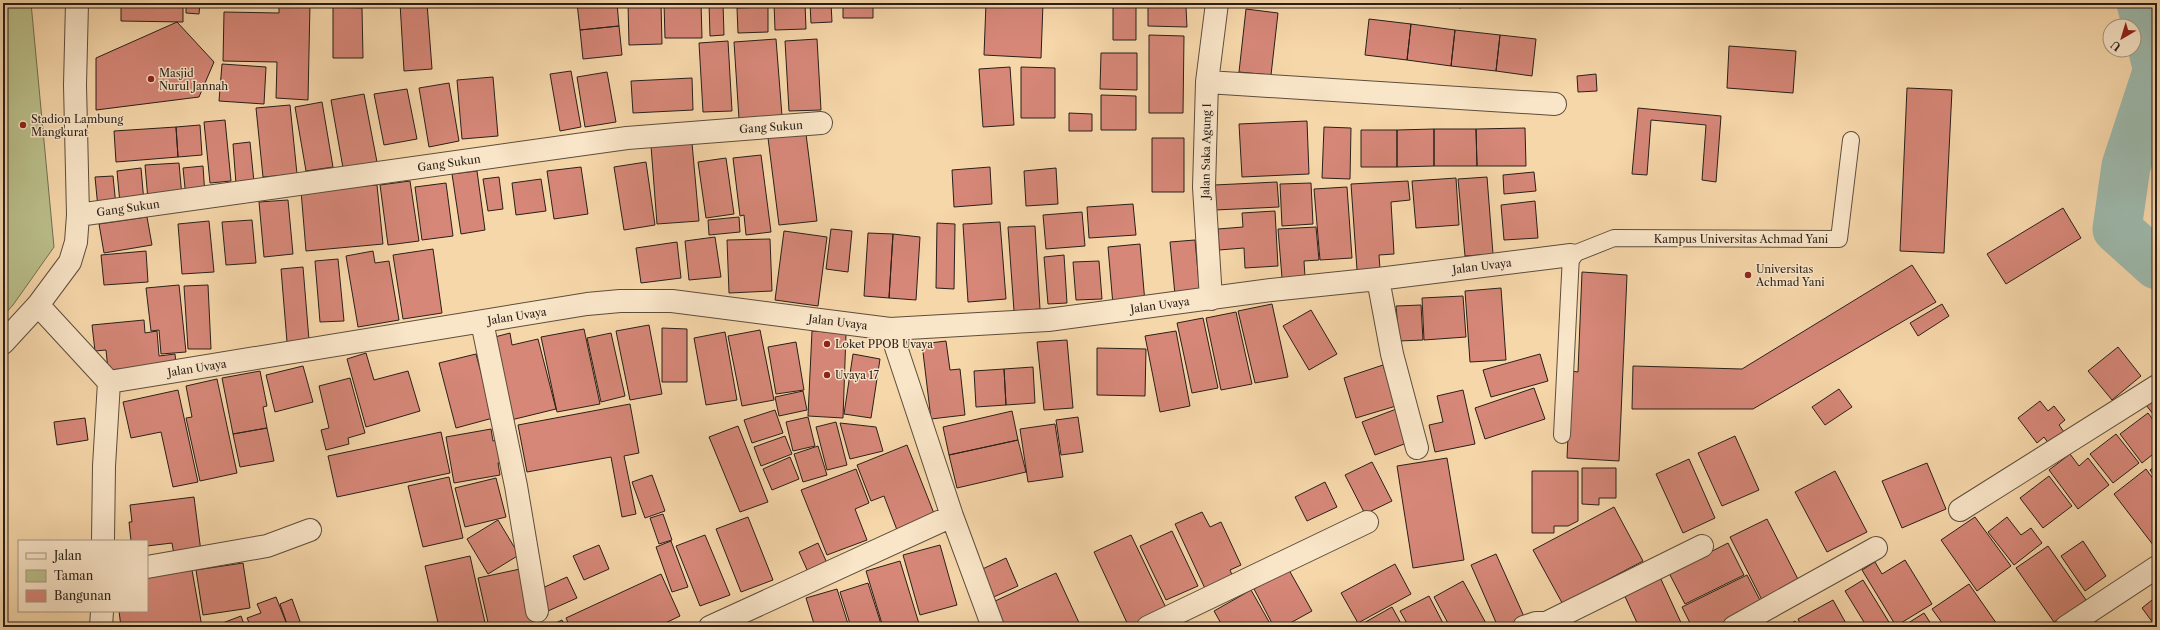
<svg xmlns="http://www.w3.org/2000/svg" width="2160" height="630" font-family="'Libre Caslon Text',serif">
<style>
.green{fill:#babf8a;stroke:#726f51}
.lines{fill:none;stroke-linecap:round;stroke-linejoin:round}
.river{stroke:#9db9ac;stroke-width:49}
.building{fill:#d68778;stroke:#2a1f18}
.lane-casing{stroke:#5d4d3c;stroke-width:18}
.street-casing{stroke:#5d4d3c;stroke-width:24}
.lane{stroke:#f9e5c8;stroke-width:16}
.street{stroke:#f9e5c8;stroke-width:22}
.poi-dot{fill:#8f2418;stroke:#f9e5c8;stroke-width:1.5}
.labels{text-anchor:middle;stroke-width:3;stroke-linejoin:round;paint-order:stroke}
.poi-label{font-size:11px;fill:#2a1f18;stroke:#f9e5c8;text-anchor:start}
.street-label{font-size:11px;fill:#2a1f18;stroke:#f9e5c8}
</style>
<rect width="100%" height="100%" fill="#f6d7aa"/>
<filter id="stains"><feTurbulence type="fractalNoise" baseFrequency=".005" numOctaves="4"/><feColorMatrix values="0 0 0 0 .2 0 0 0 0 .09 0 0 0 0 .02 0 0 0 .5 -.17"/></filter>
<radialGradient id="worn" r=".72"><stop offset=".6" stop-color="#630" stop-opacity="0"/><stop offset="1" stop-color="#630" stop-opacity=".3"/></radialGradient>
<path class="green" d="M 3,3 L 31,3 L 54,247 L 13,305 L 3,316 Z"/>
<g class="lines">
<path class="river" d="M 2141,3 L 2157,67
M 2157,72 L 2126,166 L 2117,229 L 2157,265"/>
</g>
<path class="building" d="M 121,3 L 183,3 L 183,22 L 121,21 Z
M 186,3 L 200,3 L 199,14 L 186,13 Z
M 279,3 L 310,3 L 308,100 L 276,98 L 277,62 L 223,61 L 224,12 L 279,13 Z
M 400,3 L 427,3 L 432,69 L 404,71 Z
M 577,3 L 617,3 L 619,26 L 580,30 Z
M 628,3 L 661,3 L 662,44 L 629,45 Z
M 664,3 L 701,3 L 702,38 L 665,38 Z
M 709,3 L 723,3 L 724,35 L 710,36 Z
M 774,3 L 805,3 L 806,29 L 775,30 Z
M 810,3 L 831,3 L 832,22 L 811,23 Z
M 843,3 L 873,3 L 873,18 L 843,18 Z
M 986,3 L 1043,3 L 1041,58 L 984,55 Z
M 1113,3 L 1136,3 L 1136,40 L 1113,40 Z
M 1390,3 L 1418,3 L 1417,7 Z
M 1429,3 L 1462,3 L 1461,8 Z
M 333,7 L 362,8 L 363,58 L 333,58 Z
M 768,7 L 768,32 L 738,33 L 737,8 Z
M 1148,7 L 1186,7 L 1187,27 L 1148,26 Z
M 1246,9 L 1278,13 L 1271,75 L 1239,72 Z
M 1369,19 L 1411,24 L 1407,60 L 1365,55 Z
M 177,22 L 214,62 L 199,97 L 96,110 L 96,58 Z
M 1411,24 L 1455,30 L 1451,66 L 1407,60 Z
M 619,26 L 622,55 L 583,59 L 580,30 Z
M 1455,30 L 1500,35 L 1496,71 L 1451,66 Z
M 1149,35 L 1184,36 L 1183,113 L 1149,113 Z
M 1500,35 L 1536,39 L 1532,76 L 1496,71 Z
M 776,39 L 782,116 L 739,119 L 734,42 Z
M 817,39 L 821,110 L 789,111 L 785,41 Z
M 728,41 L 732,111 L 703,112 L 699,43 Z
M 1729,46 L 1796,51 L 1793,93 L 1727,88 Z
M 1101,53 L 1137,53 L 1137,90 L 1100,89 Z
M 222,64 L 266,67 L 264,104 L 219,101 Z
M 1010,67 L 1014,125 L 983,127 L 979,69 Z
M 1021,67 L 1055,68 L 1055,118 L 1021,118 Z
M 571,71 L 581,127 L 560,131 L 550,74 Z
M 607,72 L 616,122 L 585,127 L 577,77 Z
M 1596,74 L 1597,91 L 1578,92 L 1577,76 Z
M 493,77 L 498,136 L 462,139 L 457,80 Z
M 692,78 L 693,110 L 633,113 L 631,81 Z
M 449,83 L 459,141 L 429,147 L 419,88 Z
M 1907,88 L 1952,90 L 1944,253 L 1900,251 Z
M 407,89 L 417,139 L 384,145 L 374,94 Z
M 364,94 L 377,162 L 343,168 L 331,100 Z
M 1101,95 L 1136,96 L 1136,130 L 1101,130 Z
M 322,102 L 333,167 L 306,171 L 295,107 Z
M 290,105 L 297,174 L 263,177 L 256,108 Z
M 1638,108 L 1721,116 L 1716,182 L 1702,180 L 1706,125 L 1651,120 L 1647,175 L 1632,174 Z
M 1069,113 L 1092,114 L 1092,131 L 1069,131 Z
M 225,120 L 231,181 L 210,183 L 204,122 Z
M 1307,121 L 1309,174 L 1242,177 L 1239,124 Z
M 200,125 L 202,155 L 178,157 L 176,127 Z
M 176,127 L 178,157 L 116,162 L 114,131 Z
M 1324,127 L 1351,128 L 1350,179 L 1322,178 Z
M 1525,128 L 1526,166 L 1477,166 L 1476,129 Z
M 1434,129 L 1476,129 L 1477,166 L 1434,166 Z
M 1434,129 L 1434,166 L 1397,167 L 1397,130 Z
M 1361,130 L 1397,130 L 1397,167 L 1361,167 Z
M 806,134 L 817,221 L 779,225 L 768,138 Z
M 1152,138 L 1184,138 L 1184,192 L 1152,192 Z
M 250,142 L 254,182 L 236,184 L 233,144 Z
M 692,143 L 699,221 L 657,224 L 651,146 Z
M 761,155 L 771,232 L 746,235 L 744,215 L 740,216 L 733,158 Z
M 726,158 L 734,214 L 706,218 L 698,162 Z
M 646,162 L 655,225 L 624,230 L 614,167 Z
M 179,163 L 182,197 L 148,200 L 145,165 Z
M 203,166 L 205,196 L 186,198 L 183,168 Z
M 581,167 L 588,214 L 554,219 L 547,171 Z
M 990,167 L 992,204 L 954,207 L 952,170 Z
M 141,168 L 144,202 L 120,204 L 117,171 Z
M 1056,168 L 1058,204 L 1026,206 L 1024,171 Z
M 477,171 L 485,230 L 461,234 L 452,174 Z
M 1534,172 L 1536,191 L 1504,194 L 1503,175 Z
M 113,176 L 116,206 L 98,208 L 95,177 Z
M 499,177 L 503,209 L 488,211 L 483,179 Z
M 1487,177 L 1493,254 L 1465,256 L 1458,179 Z
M 1456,178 L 1459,225 L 1416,228 L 1412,181 Z
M 541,179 L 546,211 L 516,215 L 512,183 Z
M 410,181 L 419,241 L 388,245 L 380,185 Z
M 1408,181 L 1410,200 L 1391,202 L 1394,254 L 1379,255 L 1380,269 L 1357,270 L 1351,184 Z
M 1277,182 L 1279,207 L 1215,210 L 1214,185 Z
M 446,183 L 453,236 L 422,240 L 415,187 Z
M 1311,183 L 1313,224 L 1282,226 L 1280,184 Z
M 377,185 L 383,244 L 306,251 L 301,191 Z
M 1347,187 L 1352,258 L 1320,260 L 1314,189 Z
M 288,200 L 293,254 L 264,257 L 259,202 Z
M 1535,201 L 1538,238 L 1504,240 L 1501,205 Z
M 1133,204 L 1136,235 L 1089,238 L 1087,207 Z
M 2063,208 L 2081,238 L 2006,284 L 1987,254 Z
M 1275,211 L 1278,266 L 1245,268 L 1244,248 L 1219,250 L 1218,229 L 1243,227 L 1242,213 Z
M 1082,212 L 1085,246 L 1046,249 L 1043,215 Z
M 147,217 L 152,245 L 104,253 L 99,224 Z
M 739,217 L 740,232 L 709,235 L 708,220 Z
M 252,220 L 256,263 L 226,265 L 222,222 Z
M 209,221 L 214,272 L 182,274 L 178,224 Z
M 1000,222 L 1006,299 L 968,302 L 963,224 Z
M 937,223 L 955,224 L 954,289 L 936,288 Z
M 1035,226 L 1040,309 L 1014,311 L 1008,227 Z
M 1316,227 L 1319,260 L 1304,261 L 1305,277 L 1282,278 L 1278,229 Z
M 831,229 L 852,231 L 848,272 L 826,269 Z
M 784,231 L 827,237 L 818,306 L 775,300 Z
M 868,233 L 893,234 L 889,298 L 864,296 Z
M 893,234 L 920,237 L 916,300 L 889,298 Z
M 715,237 L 721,277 L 689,280 L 685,241 Z
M 770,239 L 772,291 L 729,293 L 727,240 Z
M 1195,240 L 1200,293 L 1175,295 L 1170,242 Z
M 677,242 L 681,278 L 641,283 L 636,248 Z
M 1140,244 L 1145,303 L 1113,305 L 1108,247 Z
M 433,249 L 442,313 L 403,319 L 393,255 Z
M 146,251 L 148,282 L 104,285 L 101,255 Z
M 373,251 L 375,263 L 389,261 L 399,320 L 358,327 L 346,256 Z
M 1064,255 L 1067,303 L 1048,304 L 1044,257 Z
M 338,259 L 344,321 L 320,322 L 315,261 Z
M 1099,261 L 1102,299 L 1076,300 L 1073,262 Z
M 1912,265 L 1936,302 L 1753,409 L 1632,409 L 1633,366 L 1742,369 Z
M 303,267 L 309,340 L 287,342 L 281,269 Z
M 1582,272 L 1627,275 L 1619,461 L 1567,458 L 1571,371 L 1578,372 Z
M 179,285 L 186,352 L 161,354 L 159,330 L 151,331 L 146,288 Z
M 208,285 L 211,349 L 188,349 L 184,286 Z
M 1501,288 L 1506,360 L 1470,362 L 1465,291 Z
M 1463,296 L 1466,337 L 1424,340 L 1422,298 Z
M 1272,304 L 1288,377 L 1255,383 L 1238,311 Z
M 1942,304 L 1949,316 L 1918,336 L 1910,323 Z
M 1421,305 L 1423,340 L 1399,341 L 1396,306 Z
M 1311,310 L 1337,354 L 1309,370 L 1283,326 Z
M 1236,312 L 1252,384 L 1221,390 L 1206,318 Z
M 1203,318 L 1218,388 L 1192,393 L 1177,323 Z
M 144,320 L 145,333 L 157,331 L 159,356 L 175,354 L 176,364 L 108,370 L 106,350 L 95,351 L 92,325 Z
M 649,325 L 662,394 L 630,400 L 616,331 Z
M 662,328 L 687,329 L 687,382 L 662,382 Z
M 584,329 L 600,404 L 557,412 L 541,337 Z
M 760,330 L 774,400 L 742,406 L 728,336 Z
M 812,331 L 846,333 L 843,418 L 808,416 Z
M 1176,331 L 1190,406 L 1160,412 L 1145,336 Z
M 725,332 L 737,400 L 706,405 L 694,338 Z
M 510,333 L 512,345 L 538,339 L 556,409 L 511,420 L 491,338 Z
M 611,333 L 625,396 L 601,402 L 587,338 Z
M 1067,340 L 1073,408 L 1044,410 L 1037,342 Z
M 946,341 L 950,370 L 960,369 L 965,415 L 931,419 L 922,344 Z
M 796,342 L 804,390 L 776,394 L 768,347 Z
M 2118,347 L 2141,376 L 2112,400 L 2088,371 Z
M 1097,348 L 1146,349 L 1145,396 L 1097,395 Z
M 366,353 L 374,380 L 408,371 L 420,411 L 366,427 L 347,359 Z
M 476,354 L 493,418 L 456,428 L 439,363 Z
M 853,354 L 880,359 L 871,418 L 844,414 Z
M 1540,354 L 1548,381 L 1491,397 L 1483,370 Z
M 1383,365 L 1396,406 L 1356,418 L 1344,378 Z
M 303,366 L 313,402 L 275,412 L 266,375 Z
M 1033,367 L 1035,403 L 1006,405 L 1004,369 Z
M 1004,369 L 1006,405 L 976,407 L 974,371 Z
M 260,371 L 267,406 L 263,407 L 267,428 L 233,434 L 222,378 Z
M 350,378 L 365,433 L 348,438 L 349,444 L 326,450 L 321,430 L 329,428 L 319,386 Z
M 217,379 L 237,473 L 200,481 L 186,418 L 192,417 L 186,386 Z
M 1534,388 L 1545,419 L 1485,439 L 1475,408 Z
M 1839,389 L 1852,407 L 1825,425 L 1812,407 Z
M 178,390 L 198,482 L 173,487 L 161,432 L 131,438 L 123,402 Z
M 1463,390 L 1475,444 L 1435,452 L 1429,425 L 1443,422 L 1437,396 Z
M 803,391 L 807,410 L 779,416 L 775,397 Z
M 2157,396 L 2157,419 L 2146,405 Z
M 2040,401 L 2048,411 L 2054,406 L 2065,420 L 2059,425 L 2064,432 L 2049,444 L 2044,437 L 2037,443 L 2018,418 Z
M 630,404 L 639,453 L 624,456 L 636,514 L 622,517 L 611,457 L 527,472 L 518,425 Z
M 1399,408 L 1412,441 L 1375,455 L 1362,422 Z
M 775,410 L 783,433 L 752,443 L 744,420 Z
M 1012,411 L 1018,440 L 949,455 L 943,427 Z
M 2148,413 L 2157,425 L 2157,451 L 2142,463 L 2120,434 Z
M 808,417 L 815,446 L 793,451 L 786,422 Z
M 1078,417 L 1083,452 L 1061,455 L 1056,420 Z
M 85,418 L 88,440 L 57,445 L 54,422 Z
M 836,422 L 847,465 L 827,470 L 816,427 Z
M 840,423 L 876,427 L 883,451 L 850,459 Z
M 1055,424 L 1063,477 L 1028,482 L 1020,429 Z
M 738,426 L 768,502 L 740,512 L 709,437 Z
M 267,428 L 274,461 L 240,467 L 233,434 Z
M 491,429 L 493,441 L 502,439 L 507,462 L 498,463 L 500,475 L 454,483 L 446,437 Z
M 441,432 L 450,473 L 337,497 L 328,456 Z
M 2116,434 L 2139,463 L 2113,483 L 2090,454 Z
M 785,436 L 792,454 L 761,466 L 754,447 Z
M 1735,436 L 1759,490 L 1722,506 L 1698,453 Z
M 1018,440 L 1026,472 L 957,488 L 949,455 Z
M 907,445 L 935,516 L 897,530 L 884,496 L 871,501 L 857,465 Z
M 818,446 L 827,475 L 803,482 L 794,454 Z
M 2070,454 L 2079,466 L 2088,458 L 2109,485 L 2078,509 L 2049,470 Z
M 790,457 L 799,479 L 772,490 L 763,469 Z
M 1447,458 L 1464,560 L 1413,568 L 1397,466 Z
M 1689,459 L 1715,518 L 1683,533 L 1656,474 Z
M 1372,462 L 1392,501 L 1365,514 L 1345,475 Z
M 1927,463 L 1946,509 L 1902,528 L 1882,481 Z
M 2157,465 L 2157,480 L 2150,470 Z
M 1582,468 L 1616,468 L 1616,498 L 1599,498 L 1599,505 L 1582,504 Z
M 856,469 L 869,503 L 855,509 L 867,540 L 827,555 L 801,490 Z
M 2146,469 L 2157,484 L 2157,550 L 2114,494 Z
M 1532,471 L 1578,471 L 1578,521 L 1568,526 L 1554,526 L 1554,533 L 1532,533 Z
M 1835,471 L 1867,532 L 1827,552 L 1795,492 Z
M 652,475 L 665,511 L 645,518 L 632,482 Z
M 2049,476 L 2072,506 L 2043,528 L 2020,498 Z
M 449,477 L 463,538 L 423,547 L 408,486 Z
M 496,478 L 506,517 L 465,527 L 455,488 Z
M 1325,482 L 1337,507 L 1307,521 L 1295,497 Z
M 194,497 L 201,552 L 174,555 L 172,543 L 147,546 L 147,541 L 131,541 L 129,522 L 132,522 L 130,505 Z
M 1614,507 L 1643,561 L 1588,590 L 1566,610 L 1533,550 Z
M 1202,512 L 1210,527 L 1221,522 L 1241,565 L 1230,570 L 1235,582 L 1208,595 L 1175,524 Z
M 663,514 L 672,540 L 659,544 L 650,518 Z
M 748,517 L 773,580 L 741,592 L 716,529 Z
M 1975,517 L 2011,566 L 1977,591 L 1941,540 Z
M 2007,517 L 2021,535 L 2031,528 L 2042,543 L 2014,565 L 1988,532 Z
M 1767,519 L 1802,587 L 1765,606 L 1730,537 Z
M 498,520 L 519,555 L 488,574 L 467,539 Z
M 1172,531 L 1198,586 L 1166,600 L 1140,546 Z
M 705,535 L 730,595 L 700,606 L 676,546 Z
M 1131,535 L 1168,612 L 1135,627 L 1129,627 L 1094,552 Z
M 671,541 L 688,587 L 672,592 L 656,547 Z
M 2083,541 L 2106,576 L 2085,591 L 2061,556 Z
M 818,543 L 827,563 L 808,572 L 799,552 Z
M 1728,543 L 1744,575 L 1685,604 L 1669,573 Z
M 599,545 L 609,569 L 584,580 L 573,556 Z
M 940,545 L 957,605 L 920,615 L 903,555 Z
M 2048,546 L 2086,600 L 2054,622 L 2016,568 Z
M 1496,554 L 1526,621 L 1512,627 L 1498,627 L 1471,565 Z
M 470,556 L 486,627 L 439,627 L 425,566 Z
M 1006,558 L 1018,586 L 987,600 L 974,573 Z
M 1905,560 L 1932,604 L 1896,626 L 1862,570 L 1875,562 L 1882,574 Z
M 900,561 L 920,627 L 883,627 L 866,571 Z
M 243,563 L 250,608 L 203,615 L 196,570 Z
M 1395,564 L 1411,594 L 1358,623 L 1341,593 Z
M 520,569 L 534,626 L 489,627 L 478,578 Z
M 192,570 L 202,627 L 121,627 L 119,611 L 147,611 L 147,577 Z
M 1289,570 L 1312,611 L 1283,627 L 1274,627 L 1254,589 Z
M 1056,573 L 1081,627 L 1005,627 L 993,602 Z
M 661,574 L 680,616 L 657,627 L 570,627 L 566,618 Z
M 1659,575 L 1683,627 L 1639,627 L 1622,590 Z
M 1747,575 L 1764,608 L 1726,627 L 1692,627 L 1682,607 Z
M 567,577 L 577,598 L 548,611 L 538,590 Z
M 1863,580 L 1892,627 L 1867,627 L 1845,591 Z
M 1463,581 L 1488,627 L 1450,627 L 1434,597 Z
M 868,583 L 882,627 L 851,627 L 840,592 Z
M 1969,584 L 1999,627 L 1945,627 L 1932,609 Z
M 837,589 L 849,627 L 815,627 L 806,598 Z
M 1251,590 L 1272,627 L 1223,627 L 1214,611 Z
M 1429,596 L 1445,627 L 1409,627 L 1400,611 Z
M 2157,596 L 2157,627 L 2156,627 L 2142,608 Z
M 276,597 L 288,627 L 251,627 L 247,618 L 261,613 L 257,604 Z
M 292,599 L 302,627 L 288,627 L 280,604 Z
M 1833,600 L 1848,627 L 1802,627 L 1798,619 Z
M 1392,607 L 1403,627 L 1364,627 L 1362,624 Z
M 1924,613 L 1933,627 L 1902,627 Z
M 241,616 L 245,627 L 212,627 Z
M 562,620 L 565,627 L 547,627 Z
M 1795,621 L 1798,627 L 1785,627 Z"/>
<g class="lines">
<defs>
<path id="lane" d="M 1562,435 L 1571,255 L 1614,238 L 1839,239 L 1851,140"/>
<path id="street" d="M 1207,82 L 1555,104
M 78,215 L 627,138 L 821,123
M 1378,279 L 1392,354 L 1417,448
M 1211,299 L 1204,187 L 1207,82 L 1217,3
M 38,305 L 70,262 L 76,242 L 78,215 L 75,85 L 77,3
M 482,322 L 516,486 L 537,611
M 890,329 L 952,516 L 993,627
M 3,343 L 38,305 L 109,382
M 109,382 L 587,304 L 620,301 L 672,301 L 890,329 L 1048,320 L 1271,290 L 1378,279 L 1571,255
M 1960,510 L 2157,386
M 103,541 L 104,466 L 109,382
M 147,567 L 267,546 L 310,530
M 101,627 L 102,611
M 710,627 L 952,516
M 1148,627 L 1367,522
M 1524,627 L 1536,623 L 1546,623
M 1547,627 L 1546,623 L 1702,546
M 1734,627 L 1876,548
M 2066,627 L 2157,567"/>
</defs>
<use href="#lane" class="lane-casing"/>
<use href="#street" class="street-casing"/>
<use href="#lane" class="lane"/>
<use href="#street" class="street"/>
</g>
<g class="poi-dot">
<circle cx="151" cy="79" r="4"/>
<circle cx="23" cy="125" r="4"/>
<circle cx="1748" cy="275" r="4"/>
<circle cx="827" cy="344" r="4"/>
<circle cx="827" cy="375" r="4"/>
</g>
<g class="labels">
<g class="poi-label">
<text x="159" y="77">Masjid<tspan x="159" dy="13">Nurul Jannah</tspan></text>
<text x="31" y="123">Stadion Lambung<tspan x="31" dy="13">Mangkurat</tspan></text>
<text x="1756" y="273">Universitas<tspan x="1756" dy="13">Achmad Yani</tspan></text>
<text x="835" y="348">Loket PPOB Uvaya</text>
<text x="835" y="379">Uvaya 17</text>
</g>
<g class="street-label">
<text transform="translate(771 127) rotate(-4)" y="4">Gang Sukun</text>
<text transform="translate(1206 151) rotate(-89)" y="4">Jalan Saka Agung I</text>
<text transform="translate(449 163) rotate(-8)" y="4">Gang Sukun</text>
<text transform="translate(128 208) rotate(-8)" y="4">Gang Sukun</text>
<text x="1741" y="243">Kampus Universitas Achmad Yani</text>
<text transform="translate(1482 266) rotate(-7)" y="4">Jalan Uvaya</text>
<text transform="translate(1160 305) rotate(-8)" y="4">Jalan Uvaya</text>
<text transform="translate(517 316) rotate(-9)" y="4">Jalan Uvaya</text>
<text transform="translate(838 322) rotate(7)" y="4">Jalan Uvaya</text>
<text transform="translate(197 368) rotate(-9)" y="4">Jalan Uvaya</text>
</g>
</g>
<rect width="2160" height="630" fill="none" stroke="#f6d7aa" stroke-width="16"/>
<rect x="4" y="4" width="2152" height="622" fill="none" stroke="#2a1f18" stroke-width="2"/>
<rect x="8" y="8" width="2144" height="614" fill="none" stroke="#2a1f18"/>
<rect x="18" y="540" width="130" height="72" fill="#f9e5c8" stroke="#a69682"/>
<rect x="26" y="553" width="20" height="6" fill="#f9e5c8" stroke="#a69682"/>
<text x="54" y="560" font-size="12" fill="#2a1f18">Jalan</text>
<rect x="26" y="570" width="20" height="12" fill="#babf8a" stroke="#a69682"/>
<text x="54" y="580" font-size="12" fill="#2a1f18">Taman</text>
<rect x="26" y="590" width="20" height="12" fill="#d68778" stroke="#a69682"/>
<text x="54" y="600" font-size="12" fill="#2a1f18">Bangunan</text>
<g transform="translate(2122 38) rotate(218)"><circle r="19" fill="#f9e5c8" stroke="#a69682"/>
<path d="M0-3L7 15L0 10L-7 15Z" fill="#8f2418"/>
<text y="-6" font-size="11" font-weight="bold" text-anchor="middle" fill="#2a1f18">U</text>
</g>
<rect width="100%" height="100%" filter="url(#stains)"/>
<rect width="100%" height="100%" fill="url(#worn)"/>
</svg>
